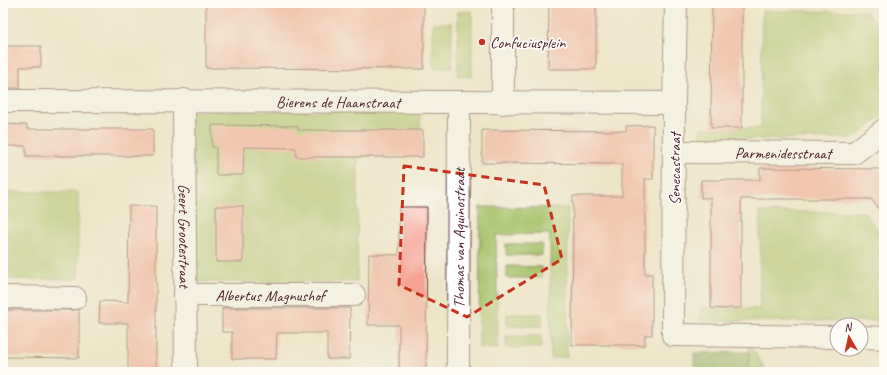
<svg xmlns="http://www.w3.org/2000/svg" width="887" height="375" font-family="Caveat,sans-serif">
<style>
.green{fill:#a6c167;stroke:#787049}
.forest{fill:#84a75c;stroke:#676344}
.building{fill:#f6a394}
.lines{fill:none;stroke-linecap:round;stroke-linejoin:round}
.minor-casing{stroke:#623d43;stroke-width:24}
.minor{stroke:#fff;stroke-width:22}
.marked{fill:none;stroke:#c8321e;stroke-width:3;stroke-dasharray:8 5;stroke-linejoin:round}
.poi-dot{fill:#c8321e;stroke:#fdfcf7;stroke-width:1.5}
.labels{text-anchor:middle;stroke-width:3.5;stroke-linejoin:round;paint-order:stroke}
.poi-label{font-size:16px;fill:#4a1f2b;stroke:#fdfcf7;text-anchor:start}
.street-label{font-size:16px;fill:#4a1f2b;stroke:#fdfcf7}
</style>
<rect width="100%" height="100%" fill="#fdfcf7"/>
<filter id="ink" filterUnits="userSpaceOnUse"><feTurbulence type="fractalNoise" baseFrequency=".025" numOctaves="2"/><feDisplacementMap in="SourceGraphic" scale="8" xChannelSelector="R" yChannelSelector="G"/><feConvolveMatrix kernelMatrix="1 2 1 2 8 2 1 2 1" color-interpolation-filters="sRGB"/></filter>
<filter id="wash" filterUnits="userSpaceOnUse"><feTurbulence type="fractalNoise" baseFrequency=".012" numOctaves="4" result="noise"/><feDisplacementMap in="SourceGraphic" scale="16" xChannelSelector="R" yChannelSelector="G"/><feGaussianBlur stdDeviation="0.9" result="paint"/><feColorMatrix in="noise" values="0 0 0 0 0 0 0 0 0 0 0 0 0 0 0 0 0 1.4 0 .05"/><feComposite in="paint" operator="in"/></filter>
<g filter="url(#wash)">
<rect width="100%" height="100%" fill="#ede5c8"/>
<path class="green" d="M 472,11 L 472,76 L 458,76 L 458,12 Z
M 762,11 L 866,11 L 884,34 L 884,115 L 854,138 L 701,140 L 701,128 L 761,128 Z
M 433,23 L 452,23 L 452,68 L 433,68 Z
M 190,111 L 420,111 L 420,155 L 358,154 L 357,282 L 191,282 Z
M 3,192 L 78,192 L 78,279 L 3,279 Z
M 480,207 L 568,208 L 567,357 L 551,358 L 550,234 L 496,235 L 498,349 L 479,348 Z
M 760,212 L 865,212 L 884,237 L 884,321 L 700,321 L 700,308 L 724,308 L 727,309 L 728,308 L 760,309 Z
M 506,244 L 542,244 L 542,255 L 506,255 Z
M 507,266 L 542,267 L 542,278 L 507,278 Z
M 507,314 L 542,314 L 542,326 L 507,326 Z
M 506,336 L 541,336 L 541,348 L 506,348 Z
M 749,344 L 767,372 L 749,372 Z"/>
<path class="forest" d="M 749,352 L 749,372 L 694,372 L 694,353 Z"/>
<g id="blocks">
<path class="building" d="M 206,3 L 424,3 L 424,69 L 206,68 Z
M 549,3 L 596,3 L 596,69 L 548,69 Z
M 712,3 L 742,3 L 742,128 L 711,128 Z
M 3,46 L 41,46 L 41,67 L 20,67 L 20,88 L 3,88 Z
M 3,124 L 27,125 L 27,129 L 153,129 L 153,156 L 26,156 L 26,146 L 3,146 Z
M 212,125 L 298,126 L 298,130 L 423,130 L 423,157 L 296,157 L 296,148 L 244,147 L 243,175 L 216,175 L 216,147 L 212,147 Z
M 653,125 L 653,179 L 645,179 L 645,274 L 652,274 L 652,335 L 645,335 L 645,345 L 572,345 L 573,196 L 622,196 L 622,164 L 482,163 L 482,130 L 626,131 L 626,126 Z
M 760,168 L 884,169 L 884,216 L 871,199 L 741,199 L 741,308 L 728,308 L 727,309 L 711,308 L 711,198 L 701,198 L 701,180 L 760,180 Z
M 129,206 L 156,206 L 156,372 L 128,372 L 128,323 L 99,323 L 100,301 L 128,302 Z
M 216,206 L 243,206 L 243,262 L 216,262 Z
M 399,207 L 427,207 L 426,372 L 399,372 L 399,325 L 368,325 L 369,254 L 399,255 Z
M 222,308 L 350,308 L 349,359 L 327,359 L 327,333 L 277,333 L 276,359 L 232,359 L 232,332 L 222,332 Z
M 79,309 L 79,358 L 3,357 L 3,310 L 75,310 Z"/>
</g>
</g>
<g filter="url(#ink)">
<use href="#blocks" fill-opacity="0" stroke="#623d43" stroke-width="1"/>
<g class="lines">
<defs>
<g id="minor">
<path d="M 676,3 L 674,103 L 673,335 L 837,337"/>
<path id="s1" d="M 184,100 L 186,372"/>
<path id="s2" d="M 3,101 C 227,100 450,103 674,103"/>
<path d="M 503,103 L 503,3"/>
<path id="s3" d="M 674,152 L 854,153 L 884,130"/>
<path id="s4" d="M 185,295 L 354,295"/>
<path d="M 3,297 L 75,298"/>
<path d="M 861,337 L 884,338"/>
<path id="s5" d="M 458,372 L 459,103"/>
</g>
</defs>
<use href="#minor" class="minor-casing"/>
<use href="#minor" class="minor"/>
</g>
</g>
<path d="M0 0H887V375H0ZM 404,166 L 544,185 L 562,259 L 467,317 L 399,285 Z" fill="#ede5c8" fill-opacity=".55" fill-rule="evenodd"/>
<path class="marked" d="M 404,166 L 544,185 L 562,259 L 467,317 L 399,285 Z"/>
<circle class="poi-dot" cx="482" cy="42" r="4"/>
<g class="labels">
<g class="poi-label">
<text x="490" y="48">Confuciusplein</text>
</g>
<g class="street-label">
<text dy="6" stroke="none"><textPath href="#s2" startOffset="335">Bierens de Haanstraat</textPath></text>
<text dy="6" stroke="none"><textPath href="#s3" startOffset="109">Parmenidesstraat</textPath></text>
<text transform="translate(674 169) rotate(-90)" y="6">Senecastraat</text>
<text dy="6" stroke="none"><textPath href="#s1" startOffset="136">Geert Grootestraat</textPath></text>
<text dy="6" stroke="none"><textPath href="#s5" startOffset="134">Thomas van Aquinostraat</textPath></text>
<text dy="6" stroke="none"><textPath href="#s4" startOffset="85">Albertus Magnushof</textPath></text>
</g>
</g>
<rect width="887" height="375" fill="none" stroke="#fdfcf7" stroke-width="16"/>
<g transform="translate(849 337) rotate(351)"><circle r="19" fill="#fdfcf7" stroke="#b5a4a5"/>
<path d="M0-3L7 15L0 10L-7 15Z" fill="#c8321e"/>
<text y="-6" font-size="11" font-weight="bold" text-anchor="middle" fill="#4a1f2b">N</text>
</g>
</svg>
